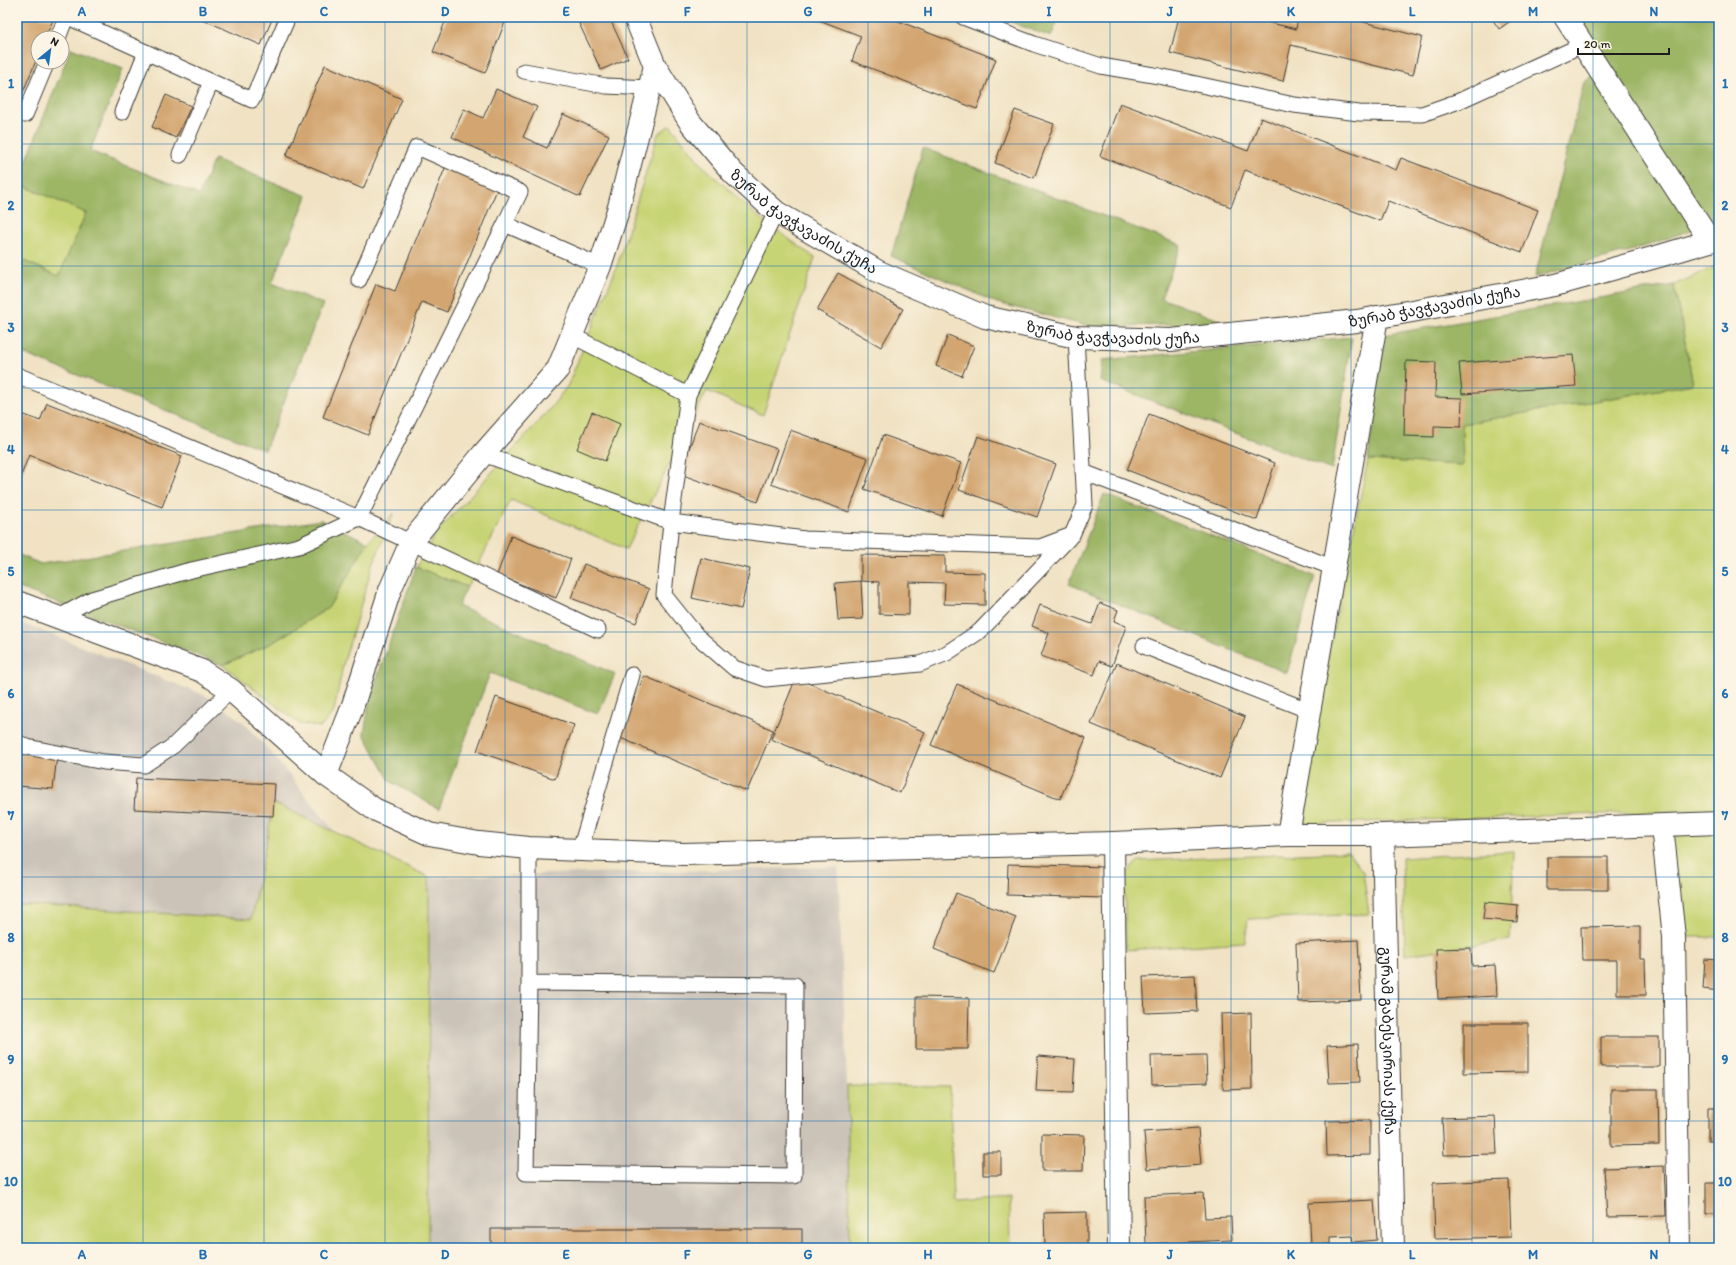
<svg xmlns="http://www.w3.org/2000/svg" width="1736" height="1265" font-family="Itim,'Noto Sans Georgian',sans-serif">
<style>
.industrial{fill:#cbc3b8}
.green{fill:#c7d475;stroke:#727848}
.forest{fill:#9db666;stroke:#5c6941}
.building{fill:#d3a671}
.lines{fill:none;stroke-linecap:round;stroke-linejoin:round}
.service-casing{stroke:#3c3a35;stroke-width:17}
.minor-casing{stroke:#3c3a35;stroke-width:24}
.service{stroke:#fff;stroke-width:15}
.minor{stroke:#fff;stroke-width:22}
.grid{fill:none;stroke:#1f6fb2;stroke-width:1;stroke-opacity:0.55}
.labels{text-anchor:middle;stroke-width:3.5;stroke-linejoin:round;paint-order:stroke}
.street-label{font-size:15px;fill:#1c1c1c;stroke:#fcf5e5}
.neatline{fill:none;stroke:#1f6fb2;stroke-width:1.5}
.grid-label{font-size:13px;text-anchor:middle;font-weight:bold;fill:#1f6fb2}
</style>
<rect width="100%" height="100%" fill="#fcf5e5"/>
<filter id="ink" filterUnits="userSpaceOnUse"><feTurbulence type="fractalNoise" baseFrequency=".025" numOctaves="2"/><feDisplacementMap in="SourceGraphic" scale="8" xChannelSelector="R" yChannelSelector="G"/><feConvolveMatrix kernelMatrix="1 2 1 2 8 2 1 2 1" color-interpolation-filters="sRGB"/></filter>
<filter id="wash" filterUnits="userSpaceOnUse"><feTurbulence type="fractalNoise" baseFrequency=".012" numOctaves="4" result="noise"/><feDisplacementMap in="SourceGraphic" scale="16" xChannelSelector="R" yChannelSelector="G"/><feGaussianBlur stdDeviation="0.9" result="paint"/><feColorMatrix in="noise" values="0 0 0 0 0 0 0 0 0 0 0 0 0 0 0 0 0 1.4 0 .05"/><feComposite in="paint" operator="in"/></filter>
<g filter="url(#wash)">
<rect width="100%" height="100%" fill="#f0e2c3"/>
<path class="industrial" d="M 17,621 L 211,698 L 244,723 L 273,755 L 335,832 L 274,803 L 251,919 L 17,904 Z
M 838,867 L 847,1086 L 850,1248 L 428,1248 L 429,877 Z"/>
<path class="green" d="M 670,125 L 702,165 L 755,214 L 815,258 L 763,415 L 707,391 L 626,549 L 511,500 L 467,587 L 416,567 L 437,532 L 549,410 L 568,385 L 616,269 L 658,134 Z
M 17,183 L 86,213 L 59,276 L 17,258 Z
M 1719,265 L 1719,810 L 1301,824 L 1322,685 L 1368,460 L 1463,465 L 1461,424 L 1693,384 L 1674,285 Z
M 394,513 L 373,564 L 343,665 L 334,711 L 321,727 L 300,724 L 223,665 L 272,643 L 328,608 L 368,542 Z
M 274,803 L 429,877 L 428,1248 L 17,1248 L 17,904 L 251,919 Z
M 1719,823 L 1719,937 L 1674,937 L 1662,826 Z
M 1514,851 L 1510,940 L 1405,955 L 1402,858 Z
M 1348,852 L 1363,872 L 1369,914 L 1248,919 L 1245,942 L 1126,950 L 1124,876 L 1138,861 Z
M 847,1086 L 950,1087 L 953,1203 L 1009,1199 L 1010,1248 L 850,1248 Z"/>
<path class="forest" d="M 997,17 L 1059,17 L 1051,37 Z
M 1578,17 L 1719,17 L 1719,218 L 1708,224 L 1640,248 L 1535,277 L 1584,82 L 1608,65 Z
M 71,48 L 123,69 L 90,151 L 199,195 L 214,159 L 307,196 L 272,283 L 323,304 L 265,450 L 17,351 L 17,258 L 59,276 L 86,213 L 17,183 L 17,162 L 25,164 Z
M 923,148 L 1181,245 L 1161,298 L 1227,323 L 1092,327 L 997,303 L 891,256 Z
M 1674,285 L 1693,384 L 1462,424 L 1463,465 L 1368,460 L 1384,335 Z
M 1352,337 L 1332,470 L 1100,381 L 1102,360 Z
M 1104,494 L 1315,576 L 1287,673 L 1069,584 Z
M 321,520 L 368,542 L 328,608 L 272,643 L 223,665 L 17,587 L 17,554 L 41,564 Z
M 416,567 L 467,587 L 458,606 L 615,674 L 598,714 L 490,673 L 439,809 L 390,781 L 364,734 L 370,698 Z"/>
<g id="blocks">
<path class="building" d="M 23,17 L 54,18 L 45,38 L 38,38 L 38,56 L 23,92 L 17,89 L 17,31 Z
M 197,17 L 273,17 L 261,45 Z
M 447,17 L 507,17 L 485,73 L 433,52 Z
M 576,17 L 609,17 L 628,58 L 601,70 Z
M 811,17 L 888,17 L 996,59 L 977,109 L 852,61 L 861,36 Z
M 1179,17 L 1246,17 L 1296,29 L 1298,17 L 1344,17 L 1422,37 L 1413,75 L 1291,45 L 1283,81 L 1170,53 Z
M 1491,17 L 1516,17 L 1499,29 Z
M 325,65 L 402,99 L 363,189 L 286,156 Z
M 496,89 L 537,107 L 523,137 L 547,148 L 563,114 L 609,135 L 580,197 L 452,137 L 464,109 L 483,118 Z
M 166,95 L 191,106 L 176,138 L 152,127 Z
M 1120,103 L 1248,151 L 1261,118 L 1396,170 L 1401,158 L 1538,210 L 1522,252 L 1388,201 L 1380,221 L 1245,170 L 1231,207 L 1100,156 Z
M 1015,110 L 1054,124 L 1034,178 L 995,163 Z
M 446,166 L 498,187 L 447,312 L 422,302 L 368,435 L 323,417 L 376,284 L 395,291 Z
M 838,273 L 903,309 L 881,347 L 817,310 Z
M 948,335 L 974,346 L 962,376 L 936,366 Z
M 1573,355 L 1576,386 L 1462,394 L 1459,363 Z
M 1406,361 L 1436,362 L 1435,397 L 1462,398 L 1461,427 L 1434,426 L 1434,437 L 1404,436 Z
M 47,403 L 182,456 L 162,507 L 29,455 L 19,481 L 17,480 L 17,412 L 40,421 Z
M 592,412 L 620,424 L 605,461 L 577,449 Z
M 1149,414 L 1275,463 L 1257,520 L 1127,470 Z
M 699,421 L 777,449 L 758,502 L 680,474 Z
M 790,430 L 868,458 L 849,512 L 771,484 Z
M 883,435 L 961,463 L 942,516 L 864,489 Z
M 978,436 L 1056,464 L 1037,517 L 959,490 Z
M 511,536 L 571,559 L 556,598 L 497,575 Z
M 861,555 L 945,556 L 945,572 L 985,573 L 985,605 L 944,604 L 945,583 L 909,582 L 909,615 L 879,614 L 879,582 L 861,581 Z
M 701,558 L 750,569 L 741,609 L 692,598 Z
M 584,564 L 649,589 L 636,623 L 571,598 Z
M 861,581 L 863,619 L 838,620 L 835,583 Z
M 1100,603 L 1118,610 L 1114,621 L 1126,626 L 1112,666 L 1099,661 L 1094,675 L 1041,656 L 1049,633 L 1032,626 L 1040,605 L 1092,624 Z
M 1117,663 L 1245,717 L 1220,778 L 1091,724 Z
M 644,676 L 773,730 L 747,791 L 618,737 Z
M 796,678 L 925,732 L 900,793 L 771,739 Z
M 957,684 L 1086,738 L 1060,799 L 931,745 Z
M 496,697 L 574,725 L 555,779 L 477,751 Z
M 21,752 L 57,756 L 53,789 L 18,786 Z
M 136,778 L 275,784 L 273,816 L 134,809 Z
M 1547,857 L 1608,857 L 1608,890 L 1547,890 Z
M 1008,864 L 1104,867 L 1103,898 L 1007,895 Z
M 956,893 L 1016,917 L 994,973 L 934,949 Z
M 1485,902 L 1518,905 L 1517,922 L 1483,919 Z
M 1640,926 L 1640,959 L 1645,959 L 1646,995 L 1617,995 L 1617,960 L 1582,960 L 1581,927 Z
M 1358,940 L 1361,1000 L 1298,1002 L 1296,943 Z
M 1471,948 L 1472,966 L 1495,965 L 1497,996 L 1438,999 L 1436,949 Z
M 1705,959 L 1719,960 L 1719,991 L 1703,989 Z
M 1195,975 L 1197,1011 L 1145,1013 L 1143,977 Z
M 916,997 L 969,998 L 968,1049 L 916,1049 Z
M 1251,1013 L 1252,1089 L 1223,1090 L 1221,1014 Z
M 1464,1023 L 1528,1023 L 1528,1072 L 1464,1073 Z
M 1717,1031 L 1719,1031 L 1719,1068 L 1717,1068 Z
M 1601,1037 L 1659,1037 L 1659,1067 L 1601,1067 Z
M 1358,1044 L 1360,1082 L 1329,1083 L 1327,1046 Z
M 1206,1055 L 1207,1083 L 1152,1085 L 1151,1056 Z
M 1038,1056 L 1075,1059 L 1073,1092 L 1036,1091 Z
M 1611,1089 L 1658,1089 L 1659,1145 L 1611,1146 Z
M 1708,1108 L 1719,1108 L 1719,1141 L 1708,1141 Z
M 1495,1116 L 1497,1154 L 1444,1155 L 1442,1118 Z
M 1370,1120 L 1370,1155 L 1327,1156 L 1326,1121 Z
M 1198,1128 L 1201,1165 L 1147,1169 L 1144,1132 Z
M 1042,1134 L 1084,1135 L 1083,1171 L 1042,1171 Z
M 983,1152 L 1001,1152 L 1001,1175 L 983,1175 Z
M 1664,1166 L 1666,1216 L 1607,1217 L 1604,1168 Z
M 1509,1180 L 1511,1237 L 1435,1239 L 1433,1183 Z
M 1706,1183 L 1719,1183 L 1719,1214 L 1706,1214 Z
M 1203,1193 L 1205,1218 L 1231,1217 L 1232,1240 L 1146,1244 L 1144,1196 Z
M 1374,1200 L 1377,1240 L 1353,1242 L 1352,1236 L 1330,1237 L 1330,1244 L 1311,1245 L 1309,1203 Z
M 1087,1212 L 1087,1248 L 1045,1248 L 1044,1213 Z
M 491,1229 L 802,1229 L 802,1248 L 491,1248 Z
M 1667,1244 L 1667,1248 L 1613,1248 L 1613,1245 Z"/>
</g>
</g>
<g filter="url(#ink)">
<use href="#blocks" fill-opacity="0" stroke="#3c3a35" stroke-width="1"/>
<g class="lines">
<defs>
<path id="service" d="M 68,17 L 252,100 L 288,17
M 963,17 L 1034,44 L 1101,66 L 1159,76 L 1294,105 L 1359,113 L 1422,114 L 1459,101 L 1582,45
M 58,38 L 66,17
M 524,71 L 606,86 L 650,88
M 122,112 L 146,52
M 25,115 L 47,62
M 180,155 L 211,82
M 359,280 L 417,147 L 520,192 L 505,224
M 571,335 L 688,395 L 776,212
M 17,375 L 359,518 L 598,630
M 688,395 L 671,522 L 664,595 L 697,636 L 734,668 L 766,679 L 920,664 L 947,653 L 980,631 L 1069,538
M 483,454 L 671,522 L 805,539 L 1040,547 L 1072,535 L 1085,505 L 1076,337
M 1083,472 L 1334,568
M 59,617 L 92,599 L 187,571 L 299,546 L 359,518 L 505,224 L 600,266
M 1144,646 L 1310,711
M 17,742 L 27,747 L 104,762 L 144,765 L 173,746 L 231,690
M 529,848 L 529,983 L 526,1173 L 794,1176 L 795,985 L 529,983
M 580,850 L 632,675"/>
<g id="minor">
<path id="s1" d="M 635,17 L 655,66 L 690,122 L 733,173 L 776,212 L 879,272 L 985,317 L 1076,337 L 1171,340 L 1357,321 L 1555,285 L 1663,255 L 1710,241 L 1719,236"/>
<path d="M 1565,17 L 1710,241"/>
<path d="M 17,602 L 202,671 L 231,690 L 326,775 L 374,809 L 429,834 L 479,843 L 529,848 L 684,854 L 1113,843 L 1288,835 L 1383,835 L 1719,823"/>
<path d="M 326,775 L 352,708 L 390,590 L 411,542 L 483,454 L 558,369 L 600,266 L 619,207 L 655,66"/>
<path d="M 1662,826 L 1674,937 L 1679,1248"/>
<path d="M 1288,835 L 1377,317"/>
<path id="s2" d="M 1383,835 L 1393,1248"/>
<path d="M 1113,843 L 1119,1248"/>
</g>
</defs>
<use href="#service" class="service-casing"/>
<use href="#minor" class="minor-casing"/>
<use href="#service" class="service"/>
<use href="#minor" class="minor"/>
</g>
</g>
<path class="grid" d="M 143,17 L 143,1248M 264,17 L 264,1248M 385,17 L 385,1248M 505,17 L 505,1248M 626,17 L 626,1248M 747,17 L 747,1248M 868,17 L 868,1248M 989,17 L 989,1248M 1110,17 L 1110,1248M 1231,17 L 1231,1248M 1351,17 L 1351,1248M 1472,17 L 1472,1248M 1593,17 L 1593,1248M 17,144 L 1719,144M 17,266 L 1719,266M 17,388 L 1719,388M 17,510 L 1719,510M 17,632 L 1719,632M 17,755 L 1719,755M 17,877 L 1719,877M 17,999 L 1719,999M 17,1121 L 1719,1121"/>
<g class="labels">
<g class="street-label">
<text dy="5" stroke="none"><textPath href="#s1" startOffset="272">ზურაბ ჭავჭავაძის ქუჩა</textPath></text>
<text dy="5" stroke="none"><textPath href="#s1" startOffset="932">ზურაბ ჭავჭავაძის ქუჩა</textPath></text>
<text dy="5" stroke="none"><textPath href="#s1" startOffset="608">ზურაბ ჭავჭავაძის ქუჩა</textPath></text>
<text dy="5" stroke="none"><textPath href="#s2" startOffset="206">გურამ გაბესკირიას ქუჩა</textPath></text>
</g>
</g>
<rect width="1736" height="1265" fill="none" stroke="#fcf5e5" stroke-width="44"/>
<g transform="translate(50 50) rotate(29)"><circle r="19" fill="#fcf5e5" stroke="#a29e95"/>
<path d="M0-3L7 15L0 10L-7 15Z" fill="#1f6fb2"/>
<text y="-6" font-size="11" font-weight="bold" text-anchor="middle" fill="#1c1c1c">N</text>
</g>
<path d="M1578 48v6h91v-6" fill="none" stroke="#1c1c1c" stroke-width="2"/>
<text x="1584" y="48" font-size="12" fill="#1c1c1c" stroke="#fcf5e5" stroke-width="3" paint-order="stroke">20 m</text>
<rect x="22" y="22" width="1692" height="1221" class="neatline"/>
<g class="grid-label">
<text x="82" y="16">A</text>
<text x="203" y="16">B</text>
<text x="324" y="16">C</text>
<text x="445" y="16">D</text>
<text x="566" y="16">E</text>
<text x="687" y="16">F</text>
<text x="808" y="16">G</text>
<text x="928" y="16">H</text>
<text x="1049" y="16">I</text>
<text x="1170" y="16">J</text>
<text x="1291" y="16">K</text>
<text x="1412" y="16">L</text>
<text x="1533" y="16">M</text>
<text x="1654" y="16">N</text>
<text x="11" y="88">1</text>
<text x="1725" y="88">1</text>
<text x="11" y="210">2</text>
<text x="1725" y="210">2</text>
<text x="11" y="332">3</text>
<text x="1725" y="332">3</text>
<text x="11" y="454">4</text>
<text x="1725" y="454">4</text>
<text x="11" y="576">5</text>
<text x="1725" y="576">5</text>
<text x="11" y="698">6</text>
<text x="1725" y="698">6</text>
<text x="11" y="820">7</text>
<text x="1725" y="820">7</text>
<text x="11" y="942">8</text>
<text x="1725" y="942">8</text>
<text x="11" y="1064">9</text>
<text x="1725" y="1064">9</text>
<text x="11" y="1186">10</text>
<text x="1725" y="1186">10</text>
<text x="82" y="1259">A</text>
<text x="203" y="1259">B</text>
<text x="324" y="1259">C</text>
<text x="445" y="1259">D</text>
<text x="566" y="1259">E</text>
<text x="687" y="1259">F</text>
<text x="808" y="1259">G</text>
<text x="928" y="1259">H</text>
<text x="1049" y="1259">I</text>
<text x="1170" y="1259">J</text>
<text x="1291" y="1259">K</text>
<text x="1412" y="1259">L</text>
<text x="1533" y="1259">M</text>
<text x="1654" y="1259">N</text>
</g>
</svg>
